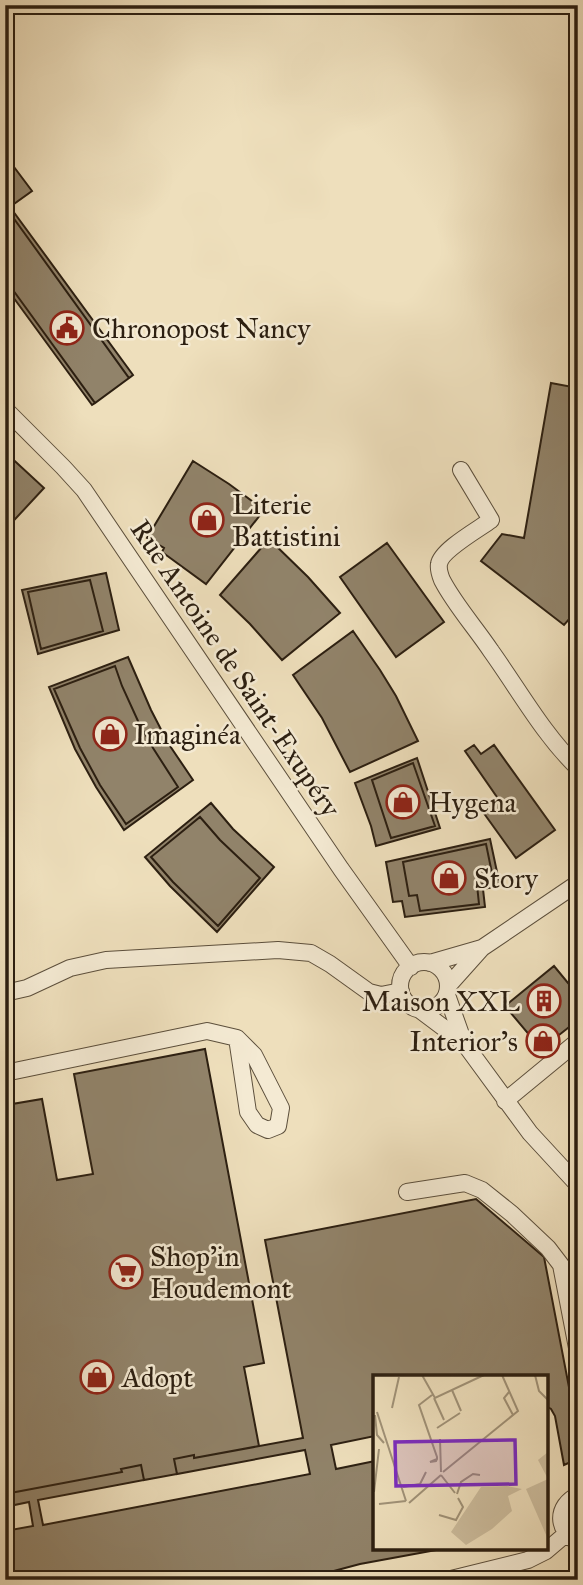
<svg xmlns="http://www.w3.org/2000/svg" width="583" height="1585" font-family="'IM FELL Great Primer',serif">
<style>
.building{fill:#91836a;stroke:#2c1f11;stroke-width:2;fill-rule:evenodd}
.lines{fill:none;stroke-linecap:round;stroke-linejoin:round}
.minor-casing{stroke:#5c4f3c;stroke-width:18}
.minor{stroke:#f4ead3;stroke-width:16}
.labels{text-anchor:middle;stroke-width:5;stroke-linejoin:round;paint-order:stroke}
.poi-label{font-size:28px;fill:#2c1f11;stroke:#f4ead3;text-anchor:start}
.street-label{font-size:28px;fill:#2c1f11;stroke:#f4ead3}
.inset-road{fill:none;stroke:#a09278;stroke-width:2}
.view{fill:#7b2cbf;fill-opacity:0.15;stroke:#7b2cbf;stroke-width:3.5}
.inset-edge{fill:none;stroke:#2c1f11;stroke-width:3.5}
</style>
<rect width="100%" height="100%" fill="#eedfbc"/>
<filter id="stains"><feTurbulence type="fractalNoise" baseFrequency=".00286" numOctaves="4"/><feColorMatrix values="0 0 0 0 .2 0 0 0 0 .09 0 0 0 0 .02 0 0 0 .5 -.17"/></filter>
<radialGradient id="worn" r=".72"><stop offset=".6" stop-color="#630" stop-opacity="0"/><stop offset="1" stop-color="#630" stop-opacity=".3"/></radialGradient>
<path class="building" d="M 5,155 L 32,191 L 7,209 L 129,378 L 95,403 L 5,279 Z
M 10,207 L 133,375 L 129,378 L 7,209 Z
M 5,279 L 95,403 L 92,405 L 5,286 Z
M 551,383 L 578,388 L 578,624 L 570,618 L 564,625 L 481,561 L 502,534 L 524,538 Z
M 5,452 L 44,488 L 5,530 Z
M 193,461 L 229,484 L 264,510 L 206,584 L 162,552 L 164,548 L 147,538 Z
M 269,539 L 308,577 L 340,613 L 282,660 L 250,624 L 220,595 Z
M 387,543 L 444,622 L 396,657 L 340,577 Z
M 106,573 L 119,630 L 38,654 L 22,590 ZM 90,580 L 103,631 L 41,649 L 28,592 Z
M 90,580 L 103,631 L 41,649 L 28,592 Z
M 353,631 L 380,670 L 396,696 L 418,741 L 350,772 L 322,718 L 293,675 Z
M 128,657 L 151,710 L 168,743 L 193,780 L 124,830 L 96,787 L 75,749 L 49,687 ZM 115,666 L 122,686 L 138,721 L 153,748 L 178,787 L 126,824 L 100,785 L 80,748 L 54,689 Z
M 115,666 L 122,686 L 138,721 L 153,748 L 178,787 L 126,824 L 100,785 L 80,748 L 54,689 Z
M 474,745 L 481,754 L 494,745 L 555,830 L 516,858 L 483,812 L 499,800 L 465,751 Z
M 417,758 L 440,828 L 376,846 L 371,826 L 355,783 ZM 413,763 L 435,826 L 391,838 L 372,780 Z
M 413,763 L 435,826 L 391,838 L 372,780 Z
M 211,803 L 233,829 L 274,867 L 217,932 L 170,886 L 145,857 ZM 200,817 L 220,840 L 260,878 L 218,926 L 173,882 L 151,857 Z
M 200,817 L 220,840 L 260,878 L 218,926 L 173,882 L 151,857 Z
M 490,839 L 500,886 L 483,889 L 485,907 L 405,917 L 402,901 L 393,902 L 386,862 ZM 486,844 L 494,883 L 477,885 L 479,904 L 420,911 L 417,895 L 409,896 L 403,862 Z
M 486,844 L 494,883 L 477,885 L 479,904 L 420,911 L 417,895 L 409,896 L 403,862 Z
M 554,966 L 578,995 L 578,1020 L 554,1039 L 550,1041 L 539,1041 L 531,1037 L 505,1006 Z
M 205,1049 L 264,1363 L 244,1367 L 259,1446 L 194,1458 L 194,1455 L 174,1459 L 177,1474 L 144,1480 L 141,1465 L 121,1469 L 122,1472 L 5,1494 L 5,1099 L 6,1105 L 42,1099 L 57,1180 L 93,1174 L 74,1074 Z
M 476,1199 L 544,1257 L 578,1434 L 578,1456 L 573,1461 L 564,1465 L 555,1416 L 551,1409 L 546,1406 L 546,1377 L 375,1377 L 375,1436 L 331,1445 L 336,1469 L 375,1461 L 375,1548 L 447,1548 L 360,1564 L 300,1580 L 5,1580 L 5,1531 L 33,1526 L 29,1502 L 5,1507 L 5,1494 L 122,1472 L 121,1469 L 141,1465 L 144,1480 L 38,1500 L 43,1525 L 310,1474 L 305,1450 L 177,1474 L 174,1459 L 194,1455 L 194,1458 L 303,1438 L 265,1240 Z"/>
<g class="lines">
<defs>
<path id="minor" d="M 5,409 L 63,467 L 84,490 L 341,869 L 411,967
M 461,470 L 491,520 C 479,529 441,550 439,564 C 438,570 440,575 442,580 C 455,605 475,627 491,651 C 519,690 543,734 578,768
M400 986a24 24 0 1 1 48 0a24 24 0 1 1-48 0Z
M 430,963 L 482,948
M 448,986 L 482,948 L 578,883
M 5,993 L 27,988 L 70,968 L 106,960 L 278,950 L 311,953 L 330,964 L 369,992 L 381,995 L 401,991
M 447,995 L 464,1043
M 420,1010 L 464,1043 L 530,1133 L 578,1185
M 5,1073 L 207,1031 L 237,1038 L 254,1055 L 281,1108 L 278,1126 L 268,1130 L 257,1125 L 248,1112 L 237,1038
M 505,1101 L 578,1041
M 407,1192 L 465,1183 L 482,1190 L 512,1214 L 548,1248 L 561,1265 L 578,1353
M 578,1495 C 555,1506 556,1531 578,1542
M 447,1580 L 528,1560 L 546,1551 L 566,1534"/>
</defs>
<use href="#minor" class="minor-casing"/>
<use href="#minor" class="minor"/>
</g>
<defs>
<symbol id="civic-ring" viewBox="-11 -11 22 22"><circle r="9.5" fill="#f4ead3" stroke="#8f2418" stroke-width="1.5"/><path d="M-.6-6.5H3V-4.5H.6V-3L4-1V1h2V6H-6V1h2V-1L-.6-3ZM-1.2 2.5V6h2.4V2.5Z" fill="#8f2418"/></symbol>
<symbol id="shop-ring" viewBox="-11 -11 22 22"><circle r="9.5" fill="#f4ead3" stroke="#8f2418" stroke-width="1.5"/><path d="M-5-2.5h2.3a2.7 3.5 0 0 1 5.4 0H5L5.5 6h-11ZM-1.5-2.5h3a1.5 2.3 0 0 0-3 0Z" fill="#8f2418"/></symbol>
<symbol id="building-ring" viewBox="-11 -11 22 22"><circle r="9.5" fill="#f4ead3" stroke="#8f2418" stroke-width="1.5"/><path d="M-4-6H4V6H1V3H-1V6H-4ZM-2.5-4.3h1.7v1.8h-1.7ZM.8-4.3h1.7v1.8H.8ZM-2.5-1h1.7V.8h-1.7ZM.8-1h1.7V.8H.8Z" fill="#8f2418"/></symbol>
<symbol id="supermarket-ring" viewBox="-11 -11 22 22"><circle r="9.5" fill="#f4ead3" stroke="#8f2418" stroke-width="1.5"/><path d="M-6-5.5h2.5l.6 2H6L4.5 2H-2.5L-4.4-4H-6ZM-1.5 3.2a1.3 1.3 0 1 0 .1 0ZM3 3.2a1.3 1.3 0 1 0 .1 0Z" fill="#8f2418"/></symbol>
</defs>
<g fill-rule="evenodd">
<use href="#civic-ring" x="48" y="309" width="38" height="38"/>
<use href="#shop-ring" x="188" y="501" width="38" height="38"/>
<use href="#shop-ring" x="91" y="715" width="38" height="38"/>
<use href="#shop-ring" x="384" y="783" width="38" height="38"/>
<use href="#shop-ring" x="430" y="859" width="38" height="38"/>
<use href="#building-ring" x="525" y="982" width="38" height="38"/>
<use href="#shop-ring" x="524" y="1022" width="38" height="38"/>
<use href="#supermarket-ring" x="107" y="1253" width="38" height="38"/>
<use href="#shop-ring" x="78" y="1358" width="38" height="38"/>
</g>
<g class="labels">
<g class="poi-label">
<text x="92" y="338">Chronopost Nancy</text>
<text x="232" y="514">Literie<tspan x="232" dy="32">Battistini</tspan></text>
<text x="134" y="744">Imaginéa</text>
<text x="428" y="812">Hygena</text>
<text x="474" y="888">Story</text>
<text x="520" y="1011" text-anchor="end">Maison XXL</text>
<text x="518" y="1051" text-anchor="end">Interior's</text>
<text x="150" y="1266">Shop’in<tspan x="150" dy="32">Houdemont</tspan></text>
<text x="122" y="1387">Adopt</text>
</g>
<g class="street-label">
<text transform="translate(236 668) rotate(56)" y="10">Rue Antoine de Saint-Exupéry</text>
</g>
</g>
<g transform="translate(373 1375)">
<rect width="175" height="175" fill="#eedfbc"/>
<path d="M 175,77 L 175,162 L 174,162 L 153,114 L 175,104 L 165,85 ZM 134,111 L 149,114 L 135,121 L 139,136 L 119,154 L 93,170 L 78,157 L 108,112 Z" fill="#cdbe9f"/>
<path class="inset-road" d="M 49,0 L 62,23 L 111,0M 162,0 L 166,16 L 175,25M 79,15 L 88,36M 136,17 L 131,23 L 140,40M 59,20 L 46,30 L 64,82 L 64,84 L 63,86 L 57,87 L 64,84M 61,23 L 71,45M 19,33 L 26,2M 4,37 L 33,126M 2,40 L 4,60 L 11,68M 64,53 L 87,38M 67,64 L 68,97M 70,97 L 145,36 L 129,0M 68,100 L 82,118M 30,112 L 47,109 L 53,97M 1,117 L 6,74M 84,119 L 88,107 L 100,99 L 107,100M 36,128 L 68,100M 6,129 L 33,126M 66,140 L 83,145 L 90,132 L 85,123"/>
<path class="view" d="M 142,65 L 143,109 L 23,111 L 22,67 Z"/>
<rect width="175" height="175" class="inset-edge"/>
</g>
<rect width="583" height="1585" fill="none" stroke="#eedfbc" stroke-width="28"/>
<rect x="7" y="7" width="569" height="1571" fill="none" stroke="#2c1f11" stroke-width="3.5"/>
<rect x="14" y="14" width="555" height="1557" fill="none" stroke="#2c1f11" stroke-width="2"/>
<rect width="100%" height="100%" filter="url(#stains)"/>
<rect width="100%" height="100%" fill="url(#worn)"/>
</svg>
